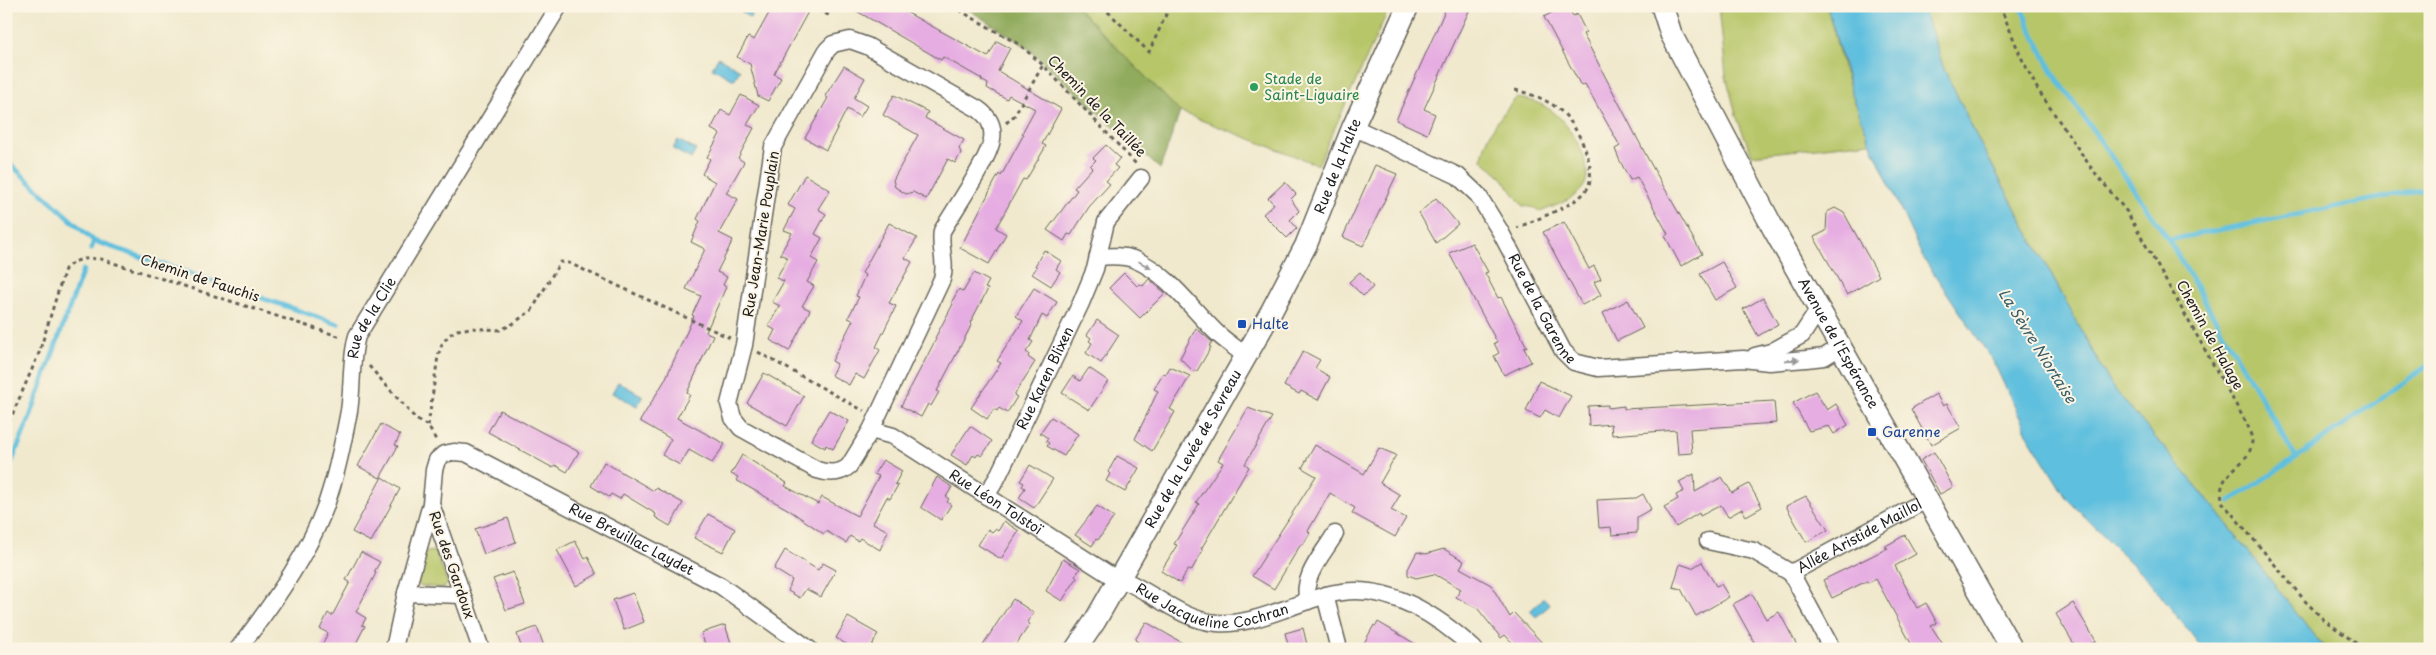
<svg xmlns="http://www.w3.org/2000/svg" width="2436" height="655" font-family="'Playpen Sans',sans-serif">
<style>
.green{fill:#b7c669;stroke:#6a7142}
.forest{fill:#91ab5d;stroke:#56643c}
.water{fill:#5fbfde;stroke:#3e6e7d}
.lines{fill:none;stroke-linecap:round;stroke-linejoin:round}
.stream{stroke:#5fbfde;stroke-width:5}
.building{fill:#e6ade2}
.minor-casing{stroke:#66645a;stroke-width:19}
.tertiary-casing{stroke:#66645a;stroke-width:24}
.path{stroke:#66645a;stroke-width:3;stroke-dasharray:4 4;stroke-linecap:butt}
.minor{stroke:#fff;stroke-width:16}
.tertiary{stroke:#fff;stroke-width:21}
.oneway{fill:#999}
.leisure-dot{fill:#2e9e5b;stroke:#fcf5e5;stroke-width:2}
.transit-dot{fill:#1a4fb4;stroke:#fcf5e5;stroke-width:2}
.labels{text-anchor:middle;stroke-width:4;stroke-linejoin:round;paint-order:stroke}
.leisure-label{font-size:14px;fill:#27864d;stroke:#fcf5e5;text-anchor:start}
.street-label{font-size:14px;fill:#1c1c1c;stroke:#fcf5e5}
.transit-label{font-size:14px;fill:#164399;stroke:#fcf5e5;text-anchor:start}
.water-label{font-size:15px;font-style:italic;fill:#375d6a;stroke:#fcf5e5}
</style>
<rect width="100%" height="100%" fill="#fcf5e5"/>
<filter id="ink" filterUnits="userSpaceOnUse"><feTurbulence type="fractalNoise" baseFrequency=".02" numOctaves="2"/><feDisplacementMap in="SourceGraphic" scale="10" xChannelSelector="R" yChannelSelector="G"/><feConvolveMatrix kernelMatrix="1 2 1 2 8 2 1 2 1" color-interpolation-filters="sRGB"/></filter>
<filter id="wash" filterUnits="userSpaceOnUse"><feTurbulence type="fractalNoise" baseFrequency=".0096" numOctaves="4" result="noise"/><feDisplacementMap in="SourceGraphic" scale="20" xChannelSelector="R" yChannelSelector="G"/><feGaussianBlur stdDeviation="1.12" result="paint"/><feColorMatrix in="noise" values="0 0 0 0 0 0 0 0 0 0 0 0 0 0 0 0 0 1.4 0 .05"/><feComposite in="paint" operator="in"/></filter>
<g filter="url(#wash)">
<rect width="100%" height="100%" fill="#f0e9cd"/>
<path class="green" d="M 1076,6 L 1390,6 L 1318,165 L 1180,112 Z
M 1719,6 L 1827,6 L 1843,67 L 1870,142 L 1752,155 L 1737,118 L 1726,76 Z
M 1923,6 L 2430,6 L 2430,649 L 2329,649 L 2318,641 L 2214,507 L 2111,385 L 1979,141 L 1944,69 Z
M 1516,98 C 1529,99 1541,103 1552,111 C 1568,122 1595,164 1585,184 C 1578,199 1554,206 1540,212 L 1535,208 L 1523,206 L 1499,174 L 1482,160 C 1484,137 1501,115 1516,98 Z
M 435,551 L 448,584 L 443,588 L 420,586 L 416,581 L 424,552 Z"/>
<path class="forest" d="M 963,6 L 1076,6 L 1180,112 L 1160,169 L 1025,46 Z"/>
<path class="water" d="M 744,6 L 757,6 L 750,18 L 741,12 Z
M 1827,6 L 1923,6 L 1944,69 L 1979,141 L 2111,385 L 2214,507 L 2318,641 L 2329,649 L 2203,649 L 2150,582 L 2067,499 L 2030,439 L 1993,361 L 1922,256 L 1870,142 L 1852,94 Z
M 718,57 L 740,70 L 734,80 L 712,68 Z
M 678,140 L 696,150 L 691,159 L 673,149 Z
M 618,382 L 643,396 L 637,406 L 612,393 Z
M 1544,598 L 1550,605 L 1536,617 L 1530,611 Z"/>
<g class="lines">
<path class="stream" d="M 2020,6 L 2052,71 L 2169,240 L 2296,458
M 6,160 L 94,241 L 338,324
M 2169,240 L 2430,188
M 91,249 L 94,241
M 6,475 L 29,420 L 83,270
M 2230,501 L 2296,458 L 2430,364"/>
</g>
<g id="blocks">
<path class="building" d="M 773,6 L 802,6 L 809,10 L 774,74 L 781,78 L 768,101 L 758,96 L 750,64 L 737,57 L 748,37 L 754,40 Z
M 848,6 L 895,6 L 988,57 L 997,41 L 1010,48 L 998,71 L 1061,109 L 1042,144 L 1046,146 L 1026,180 L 1023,179 L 996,228 L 1006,234 L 989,264 L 960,248 L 994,183 L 999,174 L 1001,176 L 1024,134 L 1022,133 L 1035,109 L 1009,95 L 1007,99 L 987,88 L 988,84 L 981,80 L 982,79 L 943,57 L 941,60 Z
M 1447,6 L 1458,6 L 1469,11 L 1424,109 L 1435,114 L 1427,134 L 1396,120 Z
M 1563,6 L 1567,6 L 1573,16 L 1577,14 L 1586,32 L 1583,34 L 1648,159 L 1702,254 L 1681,266 L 1665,236 L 1668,234 L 1637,177 L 1630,180 L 1619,159 L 1615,149 L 1620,146 L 1585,84 L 1581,86 L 1544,17 Z
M 844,66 L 865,78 L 854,98 L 867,106 L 860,117 L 847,109 L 826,150 L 805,138 L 828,98 L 825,96 Z
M 741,95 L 759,105 L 747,125 L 754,128 L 738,158 L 744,162 L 726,193 L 738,199 L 719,233 L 733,240 L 717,272 L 727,277 L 723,285 L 726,287 L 706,332 L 713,335 L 687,393 L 690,395 L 677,418 L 725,444 L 712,463 L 689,450 L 680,465 L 662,455 L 671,439 L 640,421 L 665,380 L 694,316 L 692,315 L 701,296 L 686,289 L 705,249 L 691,242 L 700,221 L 697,219 L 715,182 L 702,174 L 710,159 L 707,157 L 720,134 L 711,129 L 721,110 L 730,115 Z
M 894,95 L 928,112 L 925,118 L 964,140 L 959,148 L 961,153 L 955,163 L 948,159 L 926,199 L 913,192 L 906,194 L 895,187 L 893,180 L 918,135 L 883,115 Z
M 1106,145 L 1120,158 L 1114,165 L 1118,168 L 1106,181 L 1110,184 L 1089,207 L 1071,235 L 1068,234 L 1064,241 L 1047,230 L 1077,190 L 1074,188 L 1092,168 L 1090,166 L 1096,160 L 1093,158 Z
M 1375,165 L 1397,174 L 1363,246 L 1343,237 Z
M 805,175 L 830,190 L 818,209 L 826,214 L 815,234 L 822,238 L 811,258 L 818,262 L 807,282 L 814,286 L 802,306 L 810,310 L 789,351 L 770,340 L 775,330 L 768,326 L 780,306 L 772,302 L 784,281 L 776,278 L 788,258 L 780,254 L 792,233 L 784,230 L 795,209 L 788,205 Z
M 1285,182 L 1296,194 L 1291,199 L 1299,211 L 1290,220 L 1297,228 L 1287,238 L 1263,214 L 1274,204 L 1268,198 Z
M 1436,198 L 1458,224 L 1436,243 L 1419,213 Z
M 1835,208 L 1844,213 L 1879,276 L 1847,295 L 1814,237 L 1826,231 L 1827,212 Z
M 1564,222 L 1589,269 L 1594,266 L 1601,279 L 1594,282 L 1601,295 L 1582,305 L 1543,232 Z
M 889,223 L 917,238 L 905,258 L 912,262 L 889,303 L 896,306 L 876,347 L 880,350 L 864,379 L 855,374 L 849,385 L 831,375 L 837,364 L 832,361 L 853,320 L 848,318 L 859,297 L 856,296 L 865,275 L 862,273 Z
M 1472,243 L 1488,272 L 1485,273 L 1498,298 L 1501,297 L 1527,347 L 1524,348 L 1531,362 L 1504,375 L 1494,356 L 1499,353 L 1494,343 L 1497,342 L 1449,253 Z
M 1044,250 L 1061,261 L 1056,269 L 1060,272 L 1051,286 L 1032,274 L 1037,267 L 1035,266 Z
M 1722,262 L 1737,288 L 1715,300 L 1700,274 Z
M 1360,272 L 1373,287 L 1363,296 L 1349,282 Z
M 974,273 L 989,281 L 985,288 L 988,289 L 970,323 L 972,324 L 937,391 L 939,392 L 931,406 L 928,404 L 921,417 L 901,406 L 936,339 L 935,338 L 953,304 L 951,303 L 959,289 L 963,292 Z
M 1124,273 L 1137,286 L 1140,284 L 1143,286 L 1149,279 L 1165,293 L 1140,318 L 1109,288 Z
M 1034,288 L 1057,302 L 1047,318 L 1042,315 L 1030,340 L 1033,342 L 1026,352 L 1029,354 L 1028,357 L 1035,362 L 1014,395 L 1017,397 L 1007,413 L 999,408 L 997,411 L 994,409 L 987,419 L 971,408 L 1001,363 L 997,361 L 1023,321 L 1016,316 Z
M 1763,298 L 1778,324 L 1758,336 L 1743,309 Z
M 1628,300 L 1643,328 L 1617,341 L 1603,313 Z
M 1097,320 L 1119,335 L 1101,363 L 1086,353 L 1092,343 L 1089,341 L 1091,338 L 1087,335 Z
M 1196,328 L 1212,342 L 1209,346 L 1211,347 L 1197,371 L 1193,371 L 1180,358 Z
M 1303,351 L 1320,360 L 1315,368 L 1330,377 L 1318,400 L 1301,391 L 1299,394 L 1284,386 Z
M 1170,367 L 1190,376 L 1170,409 L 1175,412 L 1152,451 L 1135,439 L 1158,391 L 1154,389 L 1163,373 L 1166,374 Z
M 1089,368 L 1108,381 L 1089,410 L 1062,393 L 1073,376 L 1080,381 Z
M 764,373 L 804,396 L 787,426 L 747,403 Z
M 1539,381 L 1571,396 L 1559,418 L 1545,410 L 1540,418 L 1526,411 Z
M 1815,391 L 1827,410 L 1836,404 L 1848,425 L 1834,434 L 1829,426 L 1809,431 L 1793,403 Z
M 1936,394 L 1943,406 L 1947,404 L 1961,428 L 1931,445 L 1911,409 Z
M 1774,401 L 1776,423 L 1690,429 L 1692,453 L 1678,454 L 1676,430 L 1612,435 L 1611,424 L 1589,426 L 1588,406 L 1608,405 L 1608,408 L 1624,406 L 1624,409 Z
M 1248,408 L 1272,417 L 1245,464 L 1249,467 L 1201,549 L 1203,550 L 1191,571 L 1188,569 L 1180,583 L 1161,571 L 1177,545 L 1174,544 L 1199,504 L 1196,502 L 1223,463 L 1218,460 Z
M 500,410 L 579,452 L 567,472 L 555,465 L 553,468 L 488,432 Z
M 829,410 L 849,421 L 833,449 L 826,445 L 825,448 L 811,440 Z
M 1051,417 L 1078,434 L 1064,456 L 1047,446 L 1049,443 L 1046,441 L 1048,438 L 1040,433 Z
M 381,424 L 400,435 L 395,445 L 398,446 L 380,478 L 358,466 Z
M 970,426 L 992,441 L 982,456 L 978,454 L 976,457 L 973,455 L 967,465 L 951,455 Z
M 1315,445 L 1364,474 L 1379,448 L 1396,455 L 1380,483 L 1400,495 L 1391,510 L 1406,518 L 1395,537 L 1352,513 L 1355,508 L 1330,493 L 1308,531 L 1310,533 L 1303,545 L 1301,544 L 1274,589 L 1252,576 L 1316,476 L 1302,468 Z
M 1934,452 L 1953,487 L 1940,494 L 1921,460 Z
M 742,455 L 787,483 L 785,486 L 818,504 L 822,497 L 857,516 L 879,476 L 874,474 L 883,460 L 902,471 L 895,484 L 898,485 L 890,499 L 887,497 L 873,523 L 888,531 L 880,550 L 860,538 L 858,541 L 850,536 L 846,543 L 826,531 L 824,534 L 789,510 L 736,480 L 738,477 L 731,474 Z
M 1117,456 L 1139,468 L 1125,492 L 1106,481 L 1110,474 L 1108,472 Z
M 604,462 L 654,491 L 656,488 L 683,503 L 670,526 L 655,517 L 656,514 L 623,494 L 620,499 L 611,494 L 609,497 L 591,486 Z
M 1030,465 L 1053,479 L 1034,508 L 1019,498 L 1025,488 L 1022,486 L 1024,483 L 1020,481 Z
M 1694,474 L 1695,492 L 1722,477 L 1732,493 L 1749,484 L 1762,507 L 1746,516 L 1742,509 L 1728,517 L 1721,505 L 1700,516 L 1699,513 L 1676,527 L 1664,507 L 1678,499 L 1676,495 L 1684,491 L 1679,482 Z
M 382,477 L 400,489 L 371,542 L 352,532 Z
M 937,477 L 952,487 L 946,497 L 949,499 L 947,502 L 951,505 L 941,520 L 921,507 Z
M 1643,494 L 1651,509 L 1637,517 L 1637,533 L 1612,535 L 1611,527 L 1599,528 L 1597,500 L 1636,498 Z
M 1806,496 L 1828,530 L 1806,542 L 1786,506 Z
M 1097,506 L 1114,517 L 1098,540 L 1096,539 L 1092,546 L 1075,535 Z
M 708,514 L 735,529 L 723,552 L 694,538 Z
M 508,518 L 516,542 L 484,554 L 475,529 Z
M 1004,521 L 1019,531 L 1001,559 L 978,545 L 988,529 L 992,532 L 995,529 L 998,531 Z
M 1905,535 L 1916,554 L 1895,566 L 1917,608 L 1926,603 L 1937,623 L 1931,626 L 1946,649 L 1914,649 L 1876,579 L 1868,583 L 1867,581 L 1832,598 L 1823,580 L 1888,548 L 1884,547 Z
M 575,541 L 585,559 L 588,557 L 597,574 L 576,586 L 557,550 Z
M 1444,549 L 1464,561 L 1460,568 L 1491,585 L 1510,617 L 1514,613 L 1548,649 L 1518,649 L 1505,635 L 1501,638 L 1478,609 L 1456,597 L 1461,589 L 1434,574 L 1416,578 L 1408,575 L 1408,569 L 1417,552 L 1426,554 Z
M 785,550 L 818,570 L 823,563 L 836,570 L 821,597 L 806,589 L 800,598 L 788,591 L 792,580 L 774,569 Z
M 361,552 L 380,562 L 374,572 L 376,573 L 356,612 L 366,618 L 362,625 L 365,626 L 353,649 L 320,649 L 328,633 L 320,629 L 328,613 L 332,616 L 350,582 L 346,580 Z
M 1063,559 L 1080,569 L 1075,576 L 1077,578 L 1062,601 L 1046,591 Z
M 1702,562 L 1716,586 L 1721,584 L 1729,597 L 1696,616 L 1681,589 L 1673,587 L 1680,564 L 1692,568 Z
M 513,572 L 525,604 L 506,610 L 493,579 Z
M 633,593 L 644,622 L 624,630 L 613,600 Z
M 1752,594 L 1766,619 L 1779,612 L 1799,649 L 1758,649 L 1733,604 Z
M 1013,599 L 1034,613 L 1027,622 L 1030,624 L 1013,649 L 980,649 Z
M 2073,603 L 2096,641 L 2083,649 L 2077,649 L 2056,614 Z
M 848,617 L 878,634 L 870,649 L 854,649 L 836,638 Z
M 1146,622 L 1193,649 L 1150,649 L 1135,640 Z
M 1378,622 L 1424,649 L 1374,649 L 1364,643 L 1374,625 L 1376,626 Z
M 725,625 L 733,649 L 707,649 L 701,633 Z
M 537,627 L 545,649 L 522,649 L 517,634 Z
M 1303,628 L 1308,649 L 1289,649 L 1285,633 Z"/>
</g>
</g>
<g filter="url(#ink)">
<use href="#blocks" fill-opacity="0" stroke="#66645a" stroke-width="1"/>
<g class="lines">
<defs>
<g id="minor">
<path d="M 850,40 L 867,46 L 978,109 C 988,116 994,126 992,139 C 989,160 954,210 942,231 C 939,248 947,263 942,279 L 871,430 L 849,466 C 840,474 829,474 817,470 L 741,428 L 733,418 L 729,404 L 744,345 L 773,147 L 827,50 L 833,44 Z"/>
<path id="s1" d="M 1353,127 L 1458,176 L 1478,195 L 1500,231 L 1563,351 L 1574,362 L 1598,368 L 1743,359 L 1769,362 L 1806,359 L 1824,357 L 1840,347"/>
<path d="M 1098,257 C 1110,256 1124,255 1136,260 C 1170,275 1192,310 1219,335 C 1227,342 1237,349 1246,356"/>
<path d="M 1755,356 L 1771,352 L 1802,335 L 1819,309"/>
<path id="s2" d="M 871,430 L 893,436 L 1110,575 C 1147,586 1178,620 1217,623 C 1243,625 1267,615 1291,607 C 1307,601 1324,594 1342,592 C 1392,585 1438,616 1474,649"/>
<path id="s3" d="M 986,496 L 997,478 L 1081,303 L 1095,269 L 1106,222 L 1141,178"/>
<path id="s4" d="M 1708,541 L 1754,551 L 1791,573 L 1928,499"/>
<path d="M 1791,573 L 1832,649"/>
<path d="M 406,593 L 462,595"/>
<path d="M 1325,595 L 1339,649"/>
<path d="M 1308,601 C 1300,578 1324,553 1335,534"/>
<path id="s5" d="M 238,649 C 273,604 316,544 331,489 C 339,464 344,437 349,411 C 353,386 350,361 357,336 L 559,6"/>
<path d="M 394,649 L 406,593 L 431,504"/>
<path id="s6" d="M 481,649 L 431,504 L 434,470 L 437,460 L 444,454 L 454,452 L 466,453 L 721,586 L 809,649"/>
</g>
<g id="tertiary">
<path id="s7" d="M 1662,6 L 1671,34 L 1773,228 L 2012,649"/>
<path id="s8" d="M 1076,649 L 1095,621 L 1271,312 L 1306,245 L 1353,127 L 1408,6"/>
</g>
</defs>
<use href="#minor" class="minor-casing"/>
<use href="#tertiary" class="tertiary-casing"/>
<path class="path" d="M 811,6 L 832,17
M 952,6 L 1020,45 L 1043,65 L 1136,164
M 1102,6 L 1149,52 L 1170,6
M 2000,6 L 2021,57 L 2038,90 L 2092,169 L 2127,212 L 2248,426 C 2249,430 2252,437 2252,441 C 2251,468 2213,470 2223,503 L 2306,602 L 2323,619 L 2364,649
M 1515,90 C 1532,94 1549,100 1563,113 C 1578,127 1601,173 1585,192 C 1572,207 1536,219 1517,228
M 1006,123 L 1014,116 L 1043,65
M 758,352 L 864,411
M 369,366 L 416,419 L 428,426 L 436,440
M 428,426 L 438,356 L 442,344 L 449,335 L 457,330 L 471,328 L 500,330 L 511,325 L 532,310 L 560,262 L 569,263 L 730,338
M 6,429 L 39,353 L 65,269 C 77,258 85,258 101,259 L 341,337"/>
<use href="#minor" class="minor"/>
<use href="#tertiary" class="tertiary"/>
</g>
<defs><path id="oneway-solid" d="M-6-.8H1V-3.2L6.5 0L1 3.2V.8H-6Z" transform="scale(1.25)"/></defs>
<g class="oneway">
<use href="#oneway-solid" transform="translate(1145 265) rotate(30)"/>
<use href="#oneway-solid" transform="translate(1792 360) rotate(-4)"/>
</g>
</g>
<circle class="leisure-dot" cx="1254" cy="87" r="5"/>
<g class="transit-dot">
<rect x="1237" y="319" width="10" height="10" rx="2.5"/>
<rect x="1867" y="427" width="10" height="10" rx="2.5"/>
</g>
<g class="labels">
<g class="leisure-label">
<text x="1264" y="84">Stade de<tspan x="1264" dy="16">Saint-Liguaire</tspan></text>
</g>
<g class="street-label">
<text transform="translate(1097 106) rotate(46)" y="5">Chemin de la Taillée</text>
<text dy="5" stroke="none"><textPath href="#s8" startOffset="550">Rue de la Halte</textPath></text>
<text transform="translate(761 234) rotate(-81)" y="5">Rue Jean-Marie Pouplain</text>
<text transform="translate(200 278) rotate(18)" y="5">Chemin de Fauchis</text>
<text dy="5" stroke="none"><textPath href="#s1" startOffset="274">Rue de la Garenne</textPath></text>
<text dy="5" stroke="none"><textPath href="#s5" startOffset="364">Rue de la Clie</textPath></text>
<text transform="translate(2210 335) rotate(61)" y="5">Chemin de Halage</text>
<text dy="5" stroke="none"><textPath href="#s7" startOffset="381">Avenue de l'Espérance</textPath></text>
<text dy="5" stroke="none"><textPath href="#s3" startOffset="132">Rue Karen Blixen</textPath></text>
<text dy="5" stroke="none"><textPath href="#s8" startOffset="232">Rue de la Levée de Sevreau</textPath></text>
<text dy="5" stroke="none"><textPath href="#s2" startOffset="145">Rue Léon Tolstoï</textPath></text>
<text dy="5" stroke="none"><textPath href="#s4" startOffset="168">Allée Aristide Maillol</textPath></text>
<text dy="5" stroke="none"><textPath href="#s6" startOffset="416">Rue Breuillac Laydet</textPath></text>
<text transform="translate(452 565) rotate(71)" y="5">Rue des Gardoux</text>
<text dy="5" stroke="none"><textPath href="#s2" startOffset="391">Rue Jacqueline Cochran</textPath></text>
</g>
<g class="transit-label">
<text x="1252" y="329">Halte</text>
<text x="1882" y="437">Garenne</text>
</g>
<g class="water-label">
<text transform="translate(2037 346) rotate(58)" y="5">La Sèvre Niortaise</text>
</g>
</g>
<rect width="2436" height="655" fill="none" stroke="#fcf5e5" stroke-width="25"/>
</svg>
